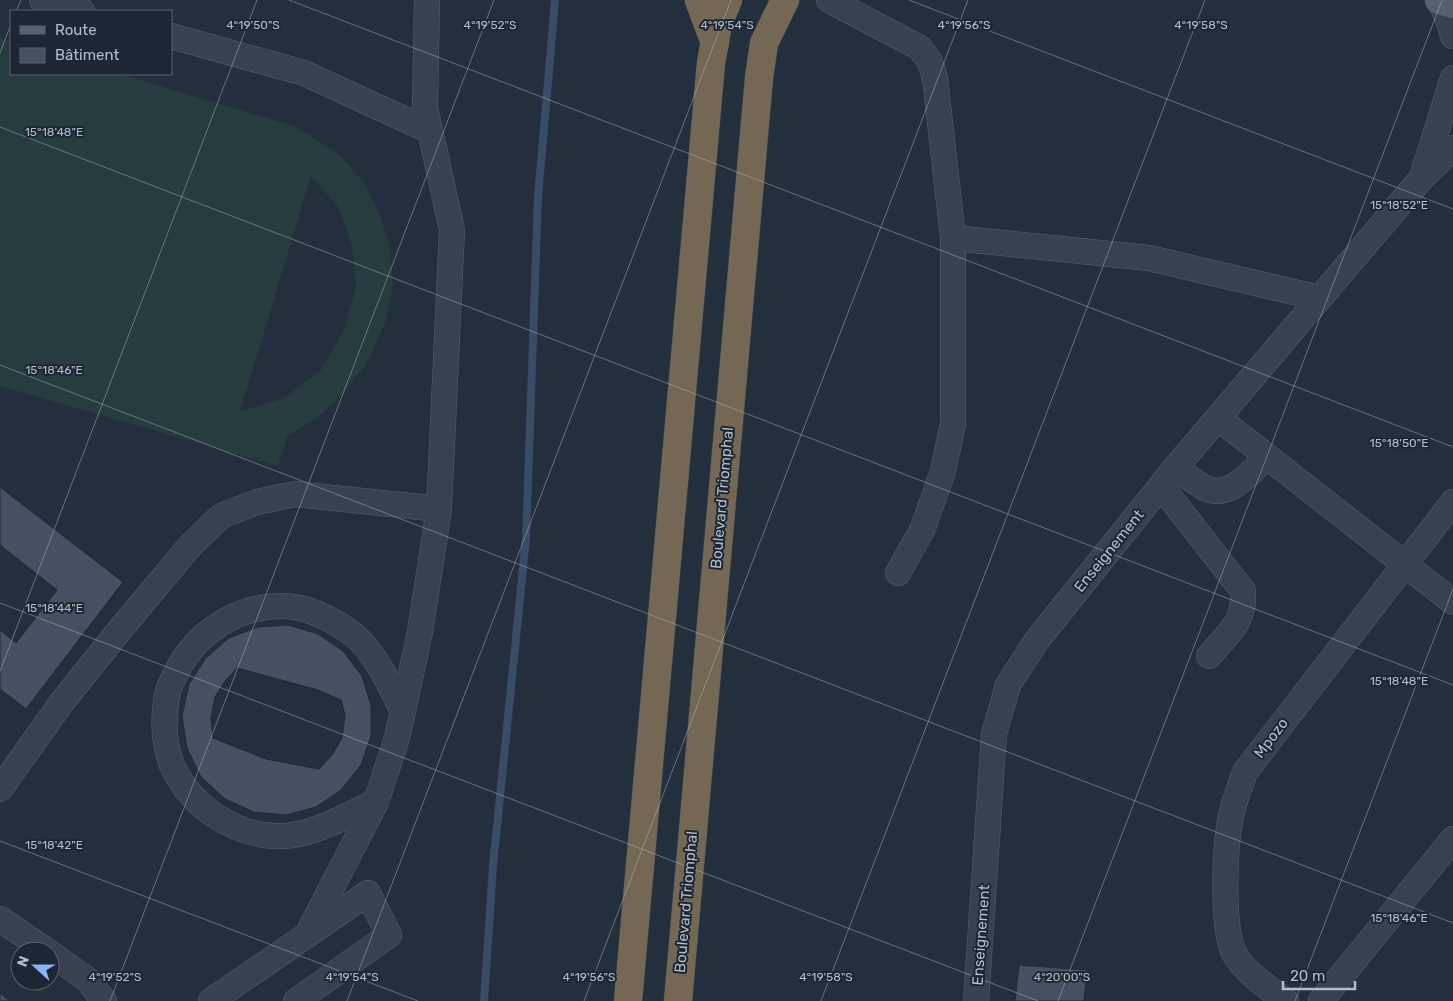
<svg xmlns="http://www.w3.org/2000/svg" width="1453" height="1001" font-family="Rubik,sans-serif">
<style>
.pitch{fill:#263c3f;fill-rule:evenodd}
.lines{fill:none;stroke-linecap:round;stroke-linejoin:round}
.stream{stroke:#394c67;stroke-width:8}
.building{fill:#455162;stroke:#1f2835;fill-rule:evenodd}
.minor-casing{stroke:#565f6c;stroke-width:26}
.major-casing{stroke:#414a57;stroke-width:29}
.highway-casing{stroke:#434c59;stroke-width:29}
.minor{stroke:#38414e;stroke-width:25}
.major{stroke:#56606e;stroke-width:28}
.highway{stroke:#746855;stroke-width:28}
.ticks{fill:none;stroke:#b4bcc9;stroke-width:1;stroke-opacity:0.45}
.labels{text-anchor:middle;stroke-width:4;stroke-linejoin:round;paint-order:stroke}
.street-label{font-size:15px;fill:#b4bcc9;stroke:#1d2633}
.ticks-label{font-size:12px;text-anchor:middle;fill:#b4bcc9;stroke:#1d2633;stroke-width:4;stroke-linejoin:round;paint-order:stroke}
</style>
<rect width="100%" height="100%" fill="#242f3e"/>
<path class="pitch" d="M 0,38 L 11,41 L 11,74 L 120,74 L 297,127 L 337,153 L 364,182 L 379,213 L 389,244 L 393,284 L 386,320 L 368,362 L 340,397 L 315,419 L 287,436 L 278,466 L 0,386 ZM 311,176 L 338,206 L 352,245 L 356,288 L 344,330 L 321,370 L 282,399 L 240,411 Z"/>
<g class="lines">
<path class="stream" d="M 484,1001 L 493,866 L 526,538 L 538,198 L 555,0"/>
</g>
<path class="building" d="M 0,487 L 123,582 L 26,709 L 0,689 L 0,630 L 16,643 L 57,590 L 0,545 Z
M 288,625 L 318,634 L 343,651 L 362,676 L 371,705 L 371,736 L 361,765 L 341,790 L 316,807 L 286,815 L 254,812 L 225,799 L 201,777 L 187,748 L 182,716 L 189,684 L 206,658 L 229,638 L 258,627 ZM 237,668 L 318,690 L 341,700 L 345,715 L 342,738 L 332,755 L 319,769 L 266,759 L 213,738 L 211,718 L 215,697 L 225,681 Z
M 1019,965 L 1087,970 L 1084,1001 L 1015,1001 Z
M 0,993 L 2,995 L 10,1001 L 0,1001 Z"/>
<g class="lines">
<defs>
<path id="minor" d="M 42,0 L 82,11
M 829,0 L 920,48 L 930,62 L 935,78 L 953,238 L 953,424 L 943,471 L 923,528 L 898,573
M 1439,0 L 1448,19 L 1453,36
M 171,36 L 304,73 L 430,131
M 1423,174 L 1453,78
M 953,238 L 1149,258 L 1319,298
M 1218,418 L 1453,602
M 1176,467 C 1185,474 1195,483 1205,488 C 1230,500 1252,471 1267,456
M 1161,486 L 1243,591 C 1245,623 1228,633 1209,656
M 0,789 L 62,702 L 123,626 L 190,546 L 221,516 L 257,502 L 295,494 L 439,509
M 376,802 C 352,813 326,828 299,834 C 249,845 192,812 172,765 C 163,742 163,715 168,691 C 170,685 173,679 176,673 C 196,632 238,605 285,606 C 310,607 335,621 354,635 C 375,652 391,688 403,711
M 0,919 L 47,951
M 307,935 L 376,802 L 397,738 L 420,632 L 439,509 L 452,230 L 425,107 L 427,0
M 50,953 L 88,980 L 104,1001
M 211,1001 L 368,893 L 389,935 L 296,1001
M 976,1001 L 994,734 L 1008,685 L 1037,640 L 1176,467 L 1421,179 L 1453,148
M 1286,1001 C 1268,988 1250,976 1237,958 C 1220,934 1225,845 1231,816 C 1234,801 1240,786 1245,772 L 1453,502
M 1321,1001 L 1453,839"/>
<path id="major" d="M 1439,0 L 1453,4"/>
<path id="highway" d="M 699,0 L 715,43
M 628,1001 L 711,63 L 718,24 L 728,0
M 678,1001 L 759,78 L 764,43 L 785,0"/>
</defs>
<use href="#minor" class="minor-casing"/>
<use href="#major" class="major-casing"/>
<use href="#highway" class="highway-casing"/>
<use href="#minor" class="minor"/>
<use href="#major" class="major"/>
<use href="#highway" class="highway"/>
</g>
<path class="ticks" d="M 289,0 L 1453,447M 909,0 L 1453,209M 16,11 L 21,0M 0,53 L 11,24M 0,127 L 1453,685M 0,365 L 1453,923M 0,603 L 1038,1001M 0,671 L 257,0M 0,841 L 418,1001M 110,1001 L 494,0M 347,1001 L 731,0M 584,1001 L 968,0M 821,1001 L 1205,0M 1058,1001 L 1442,0M 1295,1001 L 1453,589"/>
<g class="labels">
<g class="street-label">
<text transform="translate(722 498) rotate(-85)" y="5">Boulevard Triomphal</text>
<text transform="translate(1109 551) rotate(-51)" y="5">Enseignement</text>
<text transform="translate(1271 738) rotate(-53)" y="5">Mpozo</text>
<text transform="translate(686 902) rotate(-85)" y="5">Boulevard Triomphal</text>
<text transform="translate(981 935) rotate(-86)" y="5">Enseignement</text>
</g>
</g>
<g class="ticks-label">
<text x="727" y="29">4°19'54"S</text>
<text x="253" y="29">4°19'50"S</text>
<text x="490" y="29">4°19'52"S</text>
<text x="964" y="29">4°19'56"S</text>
<text x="1201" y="29">4°19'58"S</text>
<text x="54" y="136">15°18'48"E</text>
<text x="1399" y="209">15°18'52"E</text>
<text x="54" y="374">15°18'46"E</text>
<text x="1399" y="447">15°18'50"E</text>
<text x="54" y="612">15°18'44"E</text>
<text x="1399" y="685">15°18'48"E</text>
<text x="54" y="849">15°18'42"E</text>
<text x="1399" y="922">15°18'46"E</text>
<text x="115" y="981">4°19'52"S</text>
<text x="352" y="981">4°19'54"S</text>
<text x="589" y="981">4°19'56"S</text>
<text x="826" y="981">4°19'58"S</text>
<text x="1062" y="981">4°20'00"S</text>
</g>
<rect x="10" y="10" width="162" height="65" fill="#1d2633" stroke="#59626f"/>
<rect x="20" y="26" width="25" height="8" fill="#56606e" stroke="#59626f"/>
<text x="55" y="35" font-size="15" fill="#b4bcc9">Route</text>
<rect x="20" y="48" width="25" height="15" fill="#455162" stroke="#59626f"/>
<text x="55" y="60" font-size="15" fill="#b4bcc9">Bâtiment</text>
<g transform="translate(35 966) rotate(291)"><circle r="24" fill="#1d2633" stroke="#59626f"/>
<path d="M0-4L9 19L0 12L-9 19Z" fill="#8ab4f8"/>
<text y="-8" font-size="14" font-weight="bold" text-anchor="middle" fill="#b4bcc9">N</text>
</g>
<path d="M1283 981v8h72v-8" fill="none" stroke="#b4bcc9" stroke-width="2.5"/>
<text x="1290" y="981" font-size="15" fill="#b4bcc9" stroke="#1d2633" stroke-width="4" paint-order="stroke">20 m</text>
</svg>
